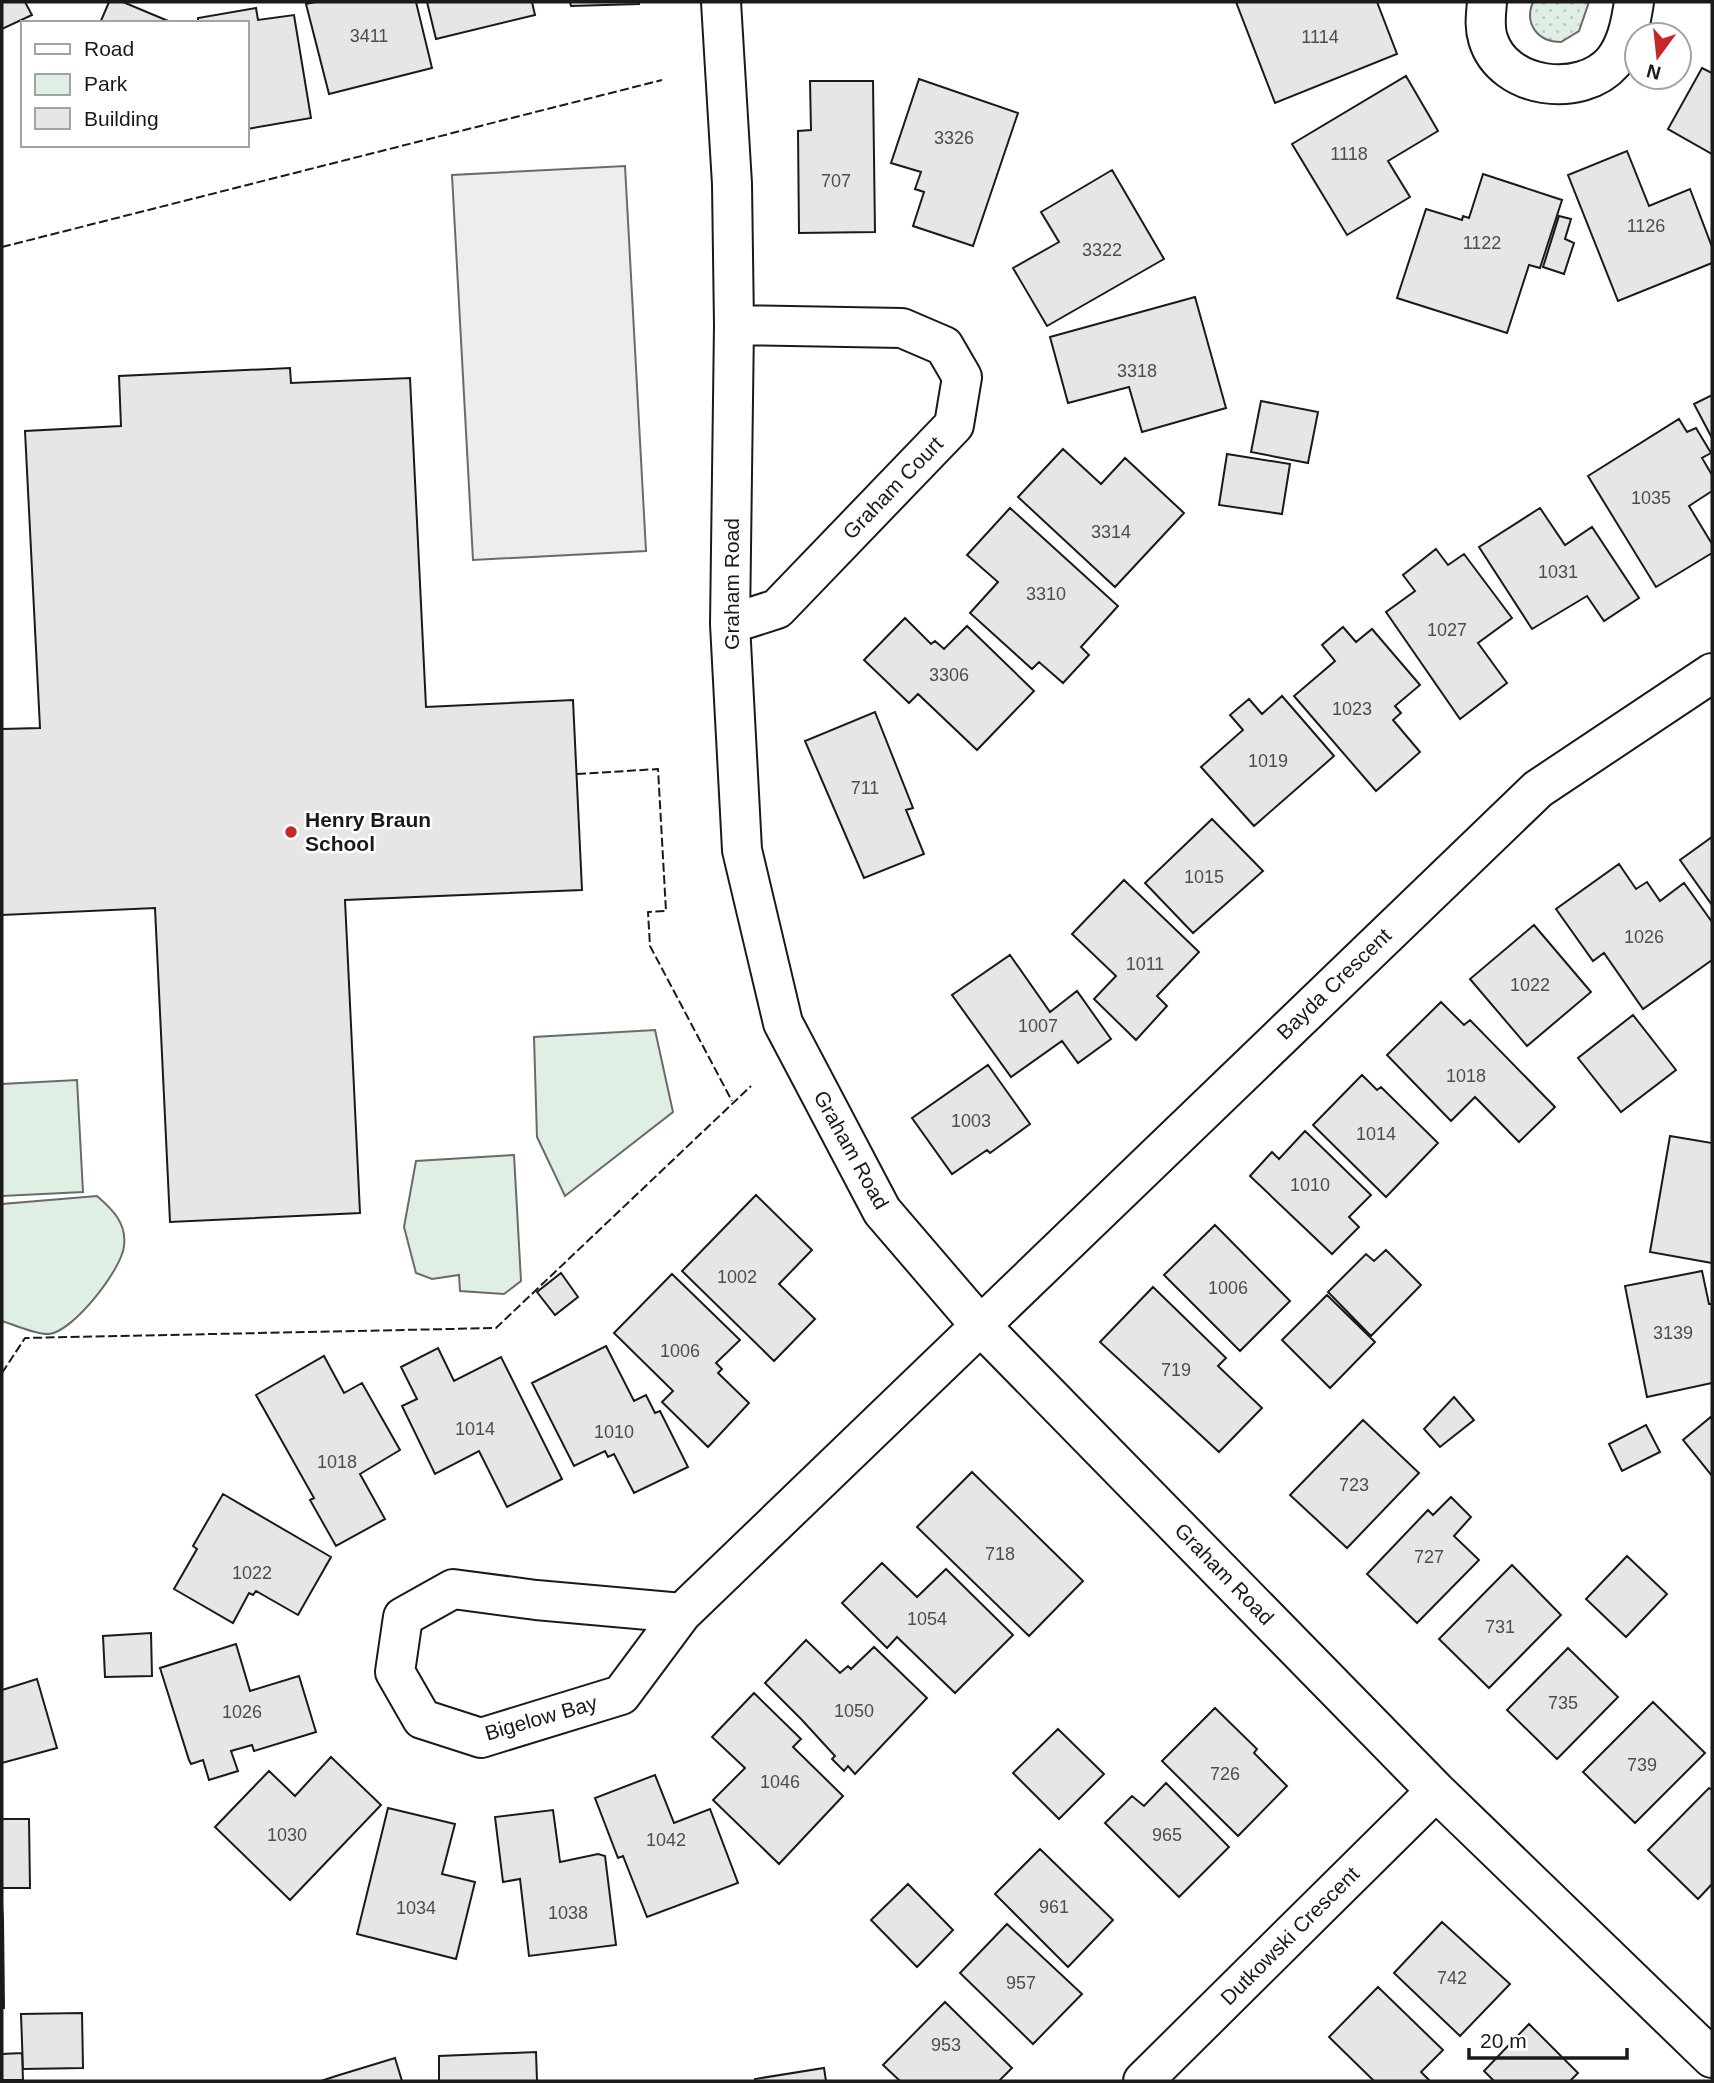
<svg xmlns="http://www.w3.org/2000/svg" width="1714" height="2083" font-family="Arial,sans-serif">
<style>
.grass{fill:url(#grass-dots);stroke:#6a6a6a;stroke-width:2}
.park{fill:#e0efe3;stroke:#6a6a6a;stroke-width:2}
.parking{fill:#ededed;stroke:#6a6a6a;stroke-width:2}
.building{fill:#e6e6e6;stroke:#1a1a1a;stroke-width:2}
.lines{fill:none;stroke-linecap:round;stroke-linejoin:round}
.street-casing{stroke:#1a1a1a;stroke-width:42}
.street{stroke:#fff;stroke-width:38}
.fence{stroke:#1a1a1a;stroke-width:2;stroke-dasharray:9 3.5;stroke-linecap:butt}
.poi-dot{fill:#c62828;stroke:#fff;stroke-width:2.5}
.labels{text-anchor:middle;stroke-width:5;stroke-linejoin:round;paint-order:stroke}
.number-label{font-size:18px;fill:#4d4d4d}
.street-label{font-size:21px;fill:#1a1a1a;stroke:#fff}
.poi-label{font-size:21px;font-weight:bold;fill:#1a1a1a;stroke:#fff;text-anchor:start}
</style>
<defs>
<pattern id="grass-dots" width="8" height="8" patternUnits="userSpaceOnUse" patternTransform="scale(1.75)"><rect width="8" height="8" fill="#e0efe3"/><path d="M2 2h.1M6 6h.1" fill="none" stroke="#c0ccc2" stroke-width="1.8" stroke-linecap="round"/></pattern>
</defs>
<rect width="100%" height="100%" fill="#fff"/>
<path class="grass" d="M 1533,2 L 1589,2 L 1579,31 L 1561,42 C 1537,42 1524,23 1533,2 Z"/>
<path class="park" d="M 655,1030 L 673,1112 L 565,1196 L 537,1137 L 534,1037 Z
M 77,1080 L 83,1192 L 2,1196 L 2,1084 Z
M 514,1155 L 521,1281 L 504,1294 L 460,1291 L 459,1275 L 432,1279 L 416,1273 L 404,1227 L 416,1161 Z
M 97,1196 C 112,1209 127,1223 124,1246 C 122,1269 73,1332 49,1334 C 36,1335 15,1325 2,1321 L 2,1204 Z"/>
<path class="parking" d="M 625,166 L 646,551 L 473,560 L 452,175 Z"/>
<path class="building" d="M 2,2 L 25,2 L 32,15 L 2,29 Z
M 109,2 L 123,2 L 173,23 L 100,23 Z
M 315,2 L 416,2 L 432,68 L 329,94 L 306,4 Z
M 427,2 L 532,2 L 535,15 L 436,39 Z
M 570,2 L 639,2 L 639,4 L 571,6 Z
M 1236,2 L 1377,2 L 1397,54 L 1275,103 Z
M 256,8 L 258,20 L 294,15 L 311,118 L 247,129 L 247,23 L 198,23 L 198,18 Z
M 1702,68 L 1712,73 L 1712,154 L 1668,129 Z
M 1406,76 L 1438,131 L 1388,161 L 1410,197 L 1347,235 L 1292,144 Z
M 919,79 L 1018,113 L 973,246 L 913,226 L 924,192 L 915,189 L 921,172 L 891,163 Z
M 810,81 L 873,81 L 875,232 L 799,233 L 798,131 L 811,130 Z
M 1627,151 L 1649,206 L 1690,189 L 1712,247 L 1712,263 L 1618,301 L 1568,175 Z
M 1112,170 L 1164,259 L 1047,326 L 1013,268 L 1059,242 L 1041,212 Z
M 1483,174 L 1562,200 L 1540,268 L 1529,265 L 1507,333 L 1397,298 L 1426,209 L 1462,220 L 1463,216 L 1469,218 Z
M 1559,216 L 1571,219 L 1565,239 L 1574,243 L 1564,274 L 1543,267 Z
M 1195,297 L 1226,408 L 1142,432 L 1129,387 L 1068,403 L 1050,337 Z
M 290,368 L 291,383 L 410,378 L 426,707 L 573,700 L 582,890 L 345,900 L 360,1213 L 170,1222 L 155,908 L 2,915 L 2,729 L 40,728 L 25,431 L 121,426 L 119,376 Z
M 1712,395 L 1712,438 L 1694,404 Z
M 1261,401 L 1318,412 L 1308,463 L 1251,452 Z
M 1679,419 L 1687,432 L 1696,428 L 1711,453 L 1702,458 L 1712,475 L 1712,491 L 1689,506 L 1712,544 L 1712,553 L 1656,587 L 1588,476 Z
M 1063,449 L 1101,484 L 1125,458 L 1184,513 L 1115,587 L 1018,497 Z
M 1227,454 L 1290,464 L 1282,514 L 1219,505 Z
M 1010,508 L 1118,606 L 1081,647 L 1089,655 L 1063,683 L 1039,662 L 1032,669 L 970,613 L 998,582 L 967,555 Z
M 1540,508 L 1565,545 L 1592,527 L 1639,598 L 1604,621 L 1587,596 L 1532,629 L 1479,547 Z
M 1436,549 L 1448,565 L 1464,554 L 1512,618 L 1478,643 L 1507,683 L 1460,719 L 1386,612 L 1415,591 L 1403,575 Z
M 905,618 L 931,644 L 935,641 L 944,649 L 967,626 L 1034,691 L 977,750 L 918,694 L 909,703 L 864,660 Z
M 1343,627 L 1356,642 L 1372,629 L 1420,685 L 1395,706 L 1401,713 L 1393,720 L 1420,752 L 1376,791 L 1294,696 L 1335,661 L 1322,645 Z
M 1282,696 L 1334,756 L 1254,826 L 1201,767 L 1243,730 L 1230,715 L 1249,699 L 1262,714 Z
M 875,712 L 913,808 L 906,810 L 924,854 L 864,878 L 805,741 Z
M 1212,819 L 1263,871 L 1193,933 L 1145,883 Z
M 1712,837 L 1712,905 L 1680,860 Z
M 1619,864 L 1636,889 L 1647,882 L 1660,901 L 1684,883 L 1712,922 L 1712,960 L 1643,1009 L 1604,953 L 1593,961 L 1556,909 Z
M 1124,880 L 1199,952 L 1157,996 L 1167,1006 L 1136,1040 L 1094,999 L 1116,976 L 1072,934 Z
M 1534,925 L 1591,992 L 1527,1046 L 1470,979 Z
M 1010,955 L 1050,1012 L 1077,991 L 1111,1039 L 1078,1063 L 1062,1041 L 1011,1077 L 952,995 Z
M 1441,1002 L 1464,1025 L 1470,1020 L 1555,1107 L 1519,1142 L 1475,1097 L 1451,1121 L 1387,1055 Z
M 1633,1015 L 1676,1070 L 1621,1112 L 1578,1058 Z
M 988,1065 L 1030,1124 L 990,1153 L 987,1150 L 952,1174 L 912,1118 Z
M 1362,1075 L 1377,1090 L 1381,1087 L 1438,1143 L 1386,1197 L 1313,1125 Z
M 1305,1131 L 1371,1195 L 1349,1217 L 1359,1227 L 1332,1254 L 1250,1176 L 1272,1152 L 1279,1159 Z
M 1670,1136 L 1712,1143 L 1712,1263 L 1650,1252 Z
M 756,1195 L 812,1250 L 779,1284 L 815,1319 L 774,1361 L 682,1271 Z
M 1215,1225 L 1290,1301 L 1240,1351 L 1164,1275 Z
M 1386,1250 L 1421,1285 L 1371,1336 L 1328,1292 L 1366,1254 L 1374,1261 Z
M 1702,1271 L 1709,1304 L 1712,1304 L 1712,1383 L 1647,1397 L 1625,1286 Z
M 561,1273 L 578,1297 L 555,1315 L 537,1292 Z
M 672,1274 L 740,1340 L 716,1363 L 722,1369 L 718,1373 L 749,1403 L 708,1447 L 662,1402 L 673,1391 L 614,1333 Z
M 1153,1287 L 1226,1358 L 1218,1366 L 1262,1408 L 1219,1452 L 1100,1342 Z
M 1327,1295 L 1375,1342 L 1330,1388 L 1282,1340 Z
M 606,1346 L 634,1401 L 646,1395 L 655,1413 L 660,1411 L 688,1467 L 634,1493 L 614,1454 L 608,1457 L 605,1451 L 574,1466 L 532,1383 Z
M 438,1348 L 454,1381 L 501,1357 L 562,1479 L 507,1507 L 479,1451 L 435,1474 L 402,1406 L 417,1399 L 401,1367 Z
M 324,1356 L 344,1393 L 362,1383 L 400,1450 L 360,1474 L 385,1519 L 336,1546 L 310,1500 L 314,1498 L 256,1395 Z
M 1454,1397 L 1474,1420 L 1440,1447 L 1424,1429 Z
M 1712,1416 L 1712,1476 L 1683,1440 Z
M 1363,1420 L 1419,1473 L 1347,1548 L 1290,1495 Z
M 1646,1425 L 1660,1452 L 1622,1471 L 1609,1444 Z
M 972,1472 L 1083,1581 L 1029,1636 L 917,1527 Z
M 223,1494 L 331,1557 L 298,1615 L 256,1591 L 253,1595 L 249,1593 L 233,1623 L 174,1589 L 197,1549 L 193,1546 Z
M 1451,1497 L 1471,1517 L 1454,1536 L 1479,1560 L 1417,1623 L 1367,1574 L 1428,1510 L 1433,1515 Z
M 1627,1556 L 1667,1594 L 1626,1637 L 1586,1599 Z
M 882,1563 L 917,1597 L 946,1569 L 1013,1635 L 955,1693 L 897,1637 L 887,1648 L 842,1603 Z
M 1512,1565 L 1561,1615 L 1489,1688 L 1439,1639 Z
M 151,1633 L 152,1676 L 105,1677 L 103,1636 Z
M 806,1640 L 840,1673 L 848,1666 L 851,1669 L 874,1647 L 927,1698 L 855,1774 L 848,1766 L 844,1771 L 832,1759 L 835,1756 L 802,1720 L 765,1683 Z
M 236,1644 L 250,1691 L 299,1676 L 316,1732 L 254,1751 L 252,1745 L 231,1751 L 238,1771 L 209,1780 L 203,1760 L 191,1764 L 189,1760 L 160,1668 Z
M 1568,1648 L 1618,1697 L 1557,1759 L 1507,1710 Z
M 37,1679 L 57,1748 L 2,1763 L 2,1690 Z
M 754,1693 L 801,1739 L 793,1747 L 843,1796 L 779,1864 L 713,1800 L 745,1768 L 712,1737 Z
M 1653,1702 L 1705,1753 L 1635,1823 L 1583,1772 Z
M 1215,1708 L 1257,1749 L 1254,1753 L 1287,1786 L 1238,1836 L 1162,1761 Z
M 1058,1729 L 1104,1774 L 1059,1819 L 1013,1773 Z
M 331,1757 L 381,1805 L 290,1900 L 215,1827 L 269,1771 L 295,1796 Z
M 655,1775 L 674,1823 L 710,1809 L 738,1883 L 647,1917 L 623,1856 L 618,1858 L 595,1798 Z
M 1166,1783 L 1229,1847 L 1179,1897 L 1105,1823 L 1132,1796 L 1144,1806 Z
M 1709,1788 L 1712,1790 L 1712,1884 L 1698,1899 L 1648,1850 Z
M 388,1808 L 455,1824 L 442,1874 L 475,1882 L 456,1959 L 357,1934 Z
M 553,1810 L 560,1862 L 598,1854 L 605,1856 L 616,1945 L 529,1956 L 520,1879 L 503,1882 L 495,1817 Z
M 2,1819 L 29,1819 L 30,1888 L 2,1888 Z
M 1040,1849 L 1113,1920 L 1068,1967 L 995,1894 Z
M 908,1884 L 953,1930 L 917,1967 L 871,1920 Z
M 2,1905 L 3,1921 L 4,2008 L 2,2008 Z
M 1442,1922 L 1510,1984 L 1460,2036 L 1394,1973 Z
M 1007,1924 L 1082,1994 L 1033,2044 L 960,1973 Z
M 1378,1987 L 1443,2050 L 1421,2072 L 1430,2081 L 1374,2081 L 1329,2037 Z
M 945,2002 L 1012,2068 L 999,2081 L 900,2081 L 883,2065 Z
M 82,2013 L 83,2068 L 23,2069 L 21,2014 Z
M 1529,2024 L 1578,2073 L 1570,2081 L 1494,2081 L 1484,2071 Z
M 536,2052 L 537,2081 L 439,2081 L 439,2056 Z
M 22,2053 L 23,2080 L 2,2080 L 2,2054 Z
M 395,2058 L 402,2081 L 321,2081 L 336,2076 Z
M 824,2068 L 826,2081 L 755,2081 L 755,2079 Z"/>
<g class="lines">
<defs>
<path id="street" d="M 721,2 L 732,184 L 734,325 L 730,624 L 742,850 L 783,1023 L 882,1211 L 979,1324 L 1436,1791 L 1712,2058
M 1487,2 C 1486,15 1484,26 1488,39 C 1503,89 1581,99 1613,62 C 1627,45 1631,22 1634,2
M 730,624 L 777,609 L 954,425 L 962,377 L 944,346 L 902,328 L 734,325
M 682,1613 L 536,1600 L 453,1589 L 403,1617 L 395,1672 L 422,1719 L 481,1738 L 621,1695 L 682,1613 L 1538,789 L 1712,673
M 1143,2081 L 1436,1791"/>
</defs>
<use href="#street" class="street-casing"/>
<use href="#street" class="street"/>
<path class="fence" d="M 2,247 L 662,80
M 577,774 L 658,769 L 666,911 L 648,912 L 650,946 L 732,1101
M 2,1373 L 25,1338 L 496,1328 L 751,1086"/>
</g>
<circle class="poi-dot" cx="291" cy="832" r="7"/>
<g class="labels">
<g class="number-label">
<text x="369" y="42">3411</text>
<text x="1320" y="43">1114</text>
<text x="954" y="144">3326</text>
<text x="1349" y="160">1118</text>
<text x="836" y="187">707</text>
<text x="1646" y="232">1126</text>
<text x="1482" y="249">1122</text>
<text x="1102" y="256">3322</text>
<text x="1137" y="377">3318</text>
<text x="1651" y="504">1035</text>
<text x="1111" y="538">3314</text>
<text x="1558" y="578">1031</text>
<text x="1046" y="600">3310</text>
<text x="1447" y="636">1027</text>
<text x="949" y="681">3306</text>
<text x="1352" y="715">1023</text>
<text x="1268" y="767">1019</text>
<text x="865" y="794">711</text>
<text x="1204" y="883">1015</text>
<text x="1644" y="943">1026</text>
<text x="1145" y="970">1011</text>
<text x="1530" y="991">1022</text>
<text x="1038" y="1032">1007</text>
<text x="1466" y="1082">1018</text>
<text x="971" y="1127">1003</text>
<text x="1376" y="1140">1014</text>
<text x="1310" y="1191">1010</text>
<text x="737" y="1283">1002</text>
<text x="1228" y="1294">1006</text>
<text x="1673" y="1339">3139</text>
<text x="680" y="1357">1006</text>
<text x="1176" y="1376">719</text>
<text x="475" y="1435">1014</text>
<text x="614" y="1438">1010</text>
<text x="337" y="1468">1018</text>
<text x="1354" y="1491">723</text>
<text x="1000" y="1560">718</text>
<text x="1429" y="1563">727</text>
<text x="252" y="1579">1022</text>
<text x="927" y="1625">1054</text>
<text x="1500" y="1633">731</text>
<text x="1563" y="1709">735</text>
<text x="854" y="1717">1050</text>
<text x="242" y="1718">1026</text>
<text x="1642" y="1771">739</text>
<text x="1225" y="1780">726</text>
<text x="780" y="1788">1046</text>
<text x="287" y="1841">1030</text>
<text x="1167" y="1841">965</text>
<text x="666" y="1846">1042</text>
<text x="1054" y="1913">961</text>
<text x="416" y="1914">1034</text>
<text x="568" y="1919">1038</text>
<text x="1452" y="1984">742</text>
<text x="1021" y="1989">957</text>
<text x="946" y="2051">953</text>
</g>
<g class="street-label">
<text transform="translate(893 488) rotate(-46)" y="7">Graham Court</text>
<text transform="translate(732 584) rotate(-90)" y="7">Graham Road</text>
<text transform="translate(1334 984) rotate(-44)" y="7">Bayda Crescent</text>
<text transform="translate(851 1150) rotate(61)" y="7">Graham Road</text>
<text transform="translate(1224 1574) rotate(46)" y="7">Graham Road</text>
<text transform="translate(541 1718) rotate(-16)" y="7">Bigelow Bay</text>
<text transform="translate(1290 1936) rotate(-45)" y="7">Dutkowski Crescent</text>
</g>
<g class="poi-label">
<text x="305" y="827">Henry Braun<tspan x="305" dy="24">School</tspan></text>
</g>
</g>
<rect width="1714" height="2083" fill="none" stroke="#1a1a1a" stroke-width="7"/>
<rect x="21" y="21" width="228" height="126" fill="#ffffff" stroke="#a3a3a3" stroke-width="2"/>
<rect x="35" y="44" width="35" height="10" fill="#ffffff" stroke="#a3a3a3" stroke-width="2"/>
<text x="84" y="56" font-size="21" fill="#1a1a1a">Road</text>
<rect x="35" y="74" width="35" height="21" fill="#e0efe3" stroke="#a3a3a3" stroke-width="2"/>
<text x="84" y="91" font-size="21" fill="#1a1a1a">Park</text>
<rect x="35" y="108" width="35" height="21" fill="#e6e6e6" stroke="#a3a3a3" stroke-width="2"/>
<text x="84" y="126" font-size="21" fill="#1a1a1a">Building</text>
<g transform="translate(1658 56) rotate(195)"><circle r="33" fill="#ffffff" stroke="#a3a3a3" stroke-width="2"/>
<path d="M0-5L12 26L0 18L-12 26Z" fill="#c62828"/>
<text y="-10" font-size="19" font-weight="bold" text-anchor="middle" fill="#1a1a1a">N</text>
</g>
<path d="M1469 2048v10h158v-10" fill="none" stroke="#1a1a1a" stroke-width="3.5"/>
<text x="1480" y="2048" font-size="21" fill="#1a1a1a" stroke="#ffffff" stroke-width="5" paint-order="stroke">20 m</text>
</svg>
